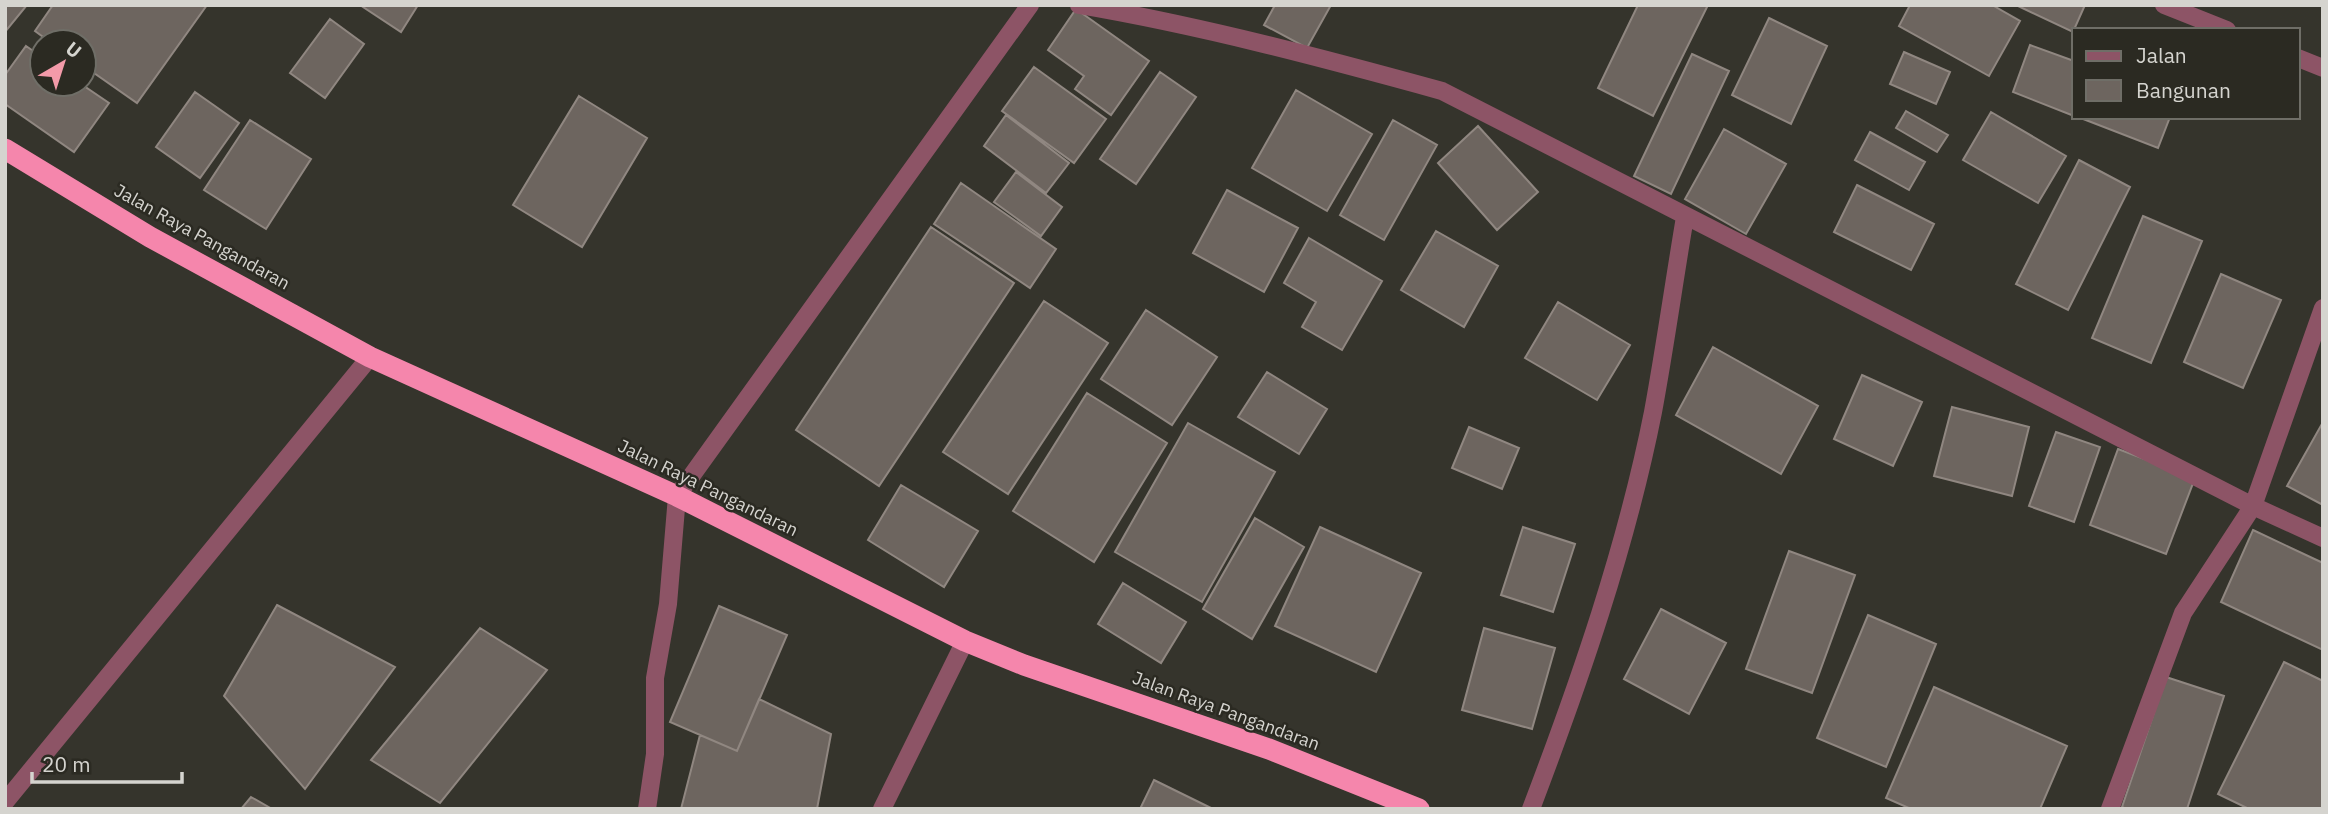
<svg xmlns="http://www.w3.org/2000/svg" width="2328" height="814" font-family="'IBM Plex Sans',sans-serif">
<style>
.building{fill:#6d655f;stroke:#908781;stroke-width:2}
.lines{fill:none;stroke-linecap:round;stroke-linejoin:round}
.minor{stroke:#8d5466;stroke-width:18}
.highway{stroke:#f586ac;stroke-width:21}
.labels{text-anchor:middle;stroke-width:5;stroke-linejoin:round;paint-order:stroke}
.street-label{font-size:18px;fill:#d5d4cf;stroke:#2b2a22}
</style>
<rect width="100%" height="100%" fill="#35342c"/>
<path class="building" d="M 5,5 L 27,5 L 5,32 Z
M 53,5 L 207,5 L 137,103 L 84,66 L 84,42 L 50,42 L 35,31 Z
M 360,5 L 418,5 L 401,32 Z
M 1275,5 L 1331,5 L 1307,48 L 1264,25 Z
M 1638,5 L 1708,5 L 1653,116 L 1598,88 Z
M 1910,5 L 1992,5 L 2020,21 L 1989,76 L 1899,26 Z
M 2016,5 L 2085,5 L 2073,32 Z
M 1076,9 L 1149,61 L 1111,115 L 1075,89 L 1084,76 L 1048,50 Z
M 1769,18 L 1827,46 L 1791,124 L 1732,95 Z
M 330,19 L 364,44 L 325,98 L 290,73 Z
M 2030,45 L 2074,61 L 2074,116 L 2013,92 Z
M 26,46 L 42,57 L 42,84 L 81,84 L 109,103 L 74,152 L 5,104 L 5,75 Z
M 1904,52 L 1950,72 L 1936,104 L 1890,84 Z
M 1692,54 L 1729,71 L 1671,194 L 1634,176 Z
M 1034,67 L 1106,119 L 1074,163 L 1002,111 Z
M 1160,72 L 1196,97 L 1136,184 L 1100,159 Z
M 1296,90 L 1372,134 L 1327,211 L 1252,168 Z
M 195,92 L 239,123 L 200,178 L 156,147 Z
M 579,96 L 647,138 L 582,247 L 513,205 Z
M 1906,111 L 1948,135 L 1937,152 L 1896,128 Z
M 1991,112 L 2066,156 L 2038,203 L 1963,160 Z
M 1006,115 L 1069,163 L 1046,193 L 984,146 Z
M 2078,117 L 2170,117 L 2158,148 Z
M 250,120 L 311,159 L 266,229 L 204,190 Z
M 1393,120 L 1437,145 L 1384,240 L 1340,215 Z
M 1478,126 L 1538,192 L 1497,230 L 1438,163 Z
M 1724,129 L 1786,164 L 1746,234 L 1685,199 Z
M 1870,132 L 1925,162 L 1909,190 L 1855,160 Z
M 2079,160 L 2130,187 L 2068,310 L 2016,284 Z
M 1016,172 L 1062,207 L 1041,236 L 994,202 Z
M 961,183 L 1056,249 L 1030,288 L 934,224 Z
M 1857,185 L 1934,224 L 1911,270 L 1834,232 Z
M 1227,190 L 1298,228 L 1264,292 L 1193,253 Z
M 2143,216 L 2202,241 L 2151,363 L 2092,338 Z
M 931,227 L 1014,283 L 879,486 L 796,430 Z
M 1436,231 L 1498,266 L 1464,327 L 1401,290 Z
M 1309,238 L 1382,281 L 1342,350 L 1302,327 L 1316,302 L 1284,283 Z
M 2221,274 L 2281,300 L 2243,388 L 2184,362 Z
M 1044,301 L 1108,343 L 1008,494 L 943,452 Z
M 1558,302 L 1630,345 L 1597,400 L 1525,358 Z
M 1146,310 L 1217,357 L 1172,425 L 1101,379 Z
M 1713,347 L 1818,406 L 1781,474 L 1676,415 Z
M 1267,372 L 1327,409 L 1299,454 L 1238,417 Z
M 1862,375 L 1922,402 L 1893,466 L 1834,439 Z
M 1087,393 L 1167,443 L 1094,562 L 1013,511 Z
M 1952,407 L 2029,427 L 2012,496 L 1934,476 Z
M 2323,422 L 2323,505 L 2287,486 Z
M 1188,423 L 1275,472 L 1202,602 L 1115,552 Z
M 1469,427 L 1519,448 L 1502,489 L 1452,468 Z
M 2056,432 L 2100,447 L 2074,522 L 2029,506 Z
M 2118,449 L 2195,478 L 2166,554 L 2090,525 Z
M 901,485 L 978,531 L 944,587 L 868,540 Z
M 1255,518 L 1304,547 L 1252,639 L 1203,609 Z
M 1320,527 L 1421,573 L 1376,672 L 1275,626 Z
M 1523,527 L 1575,544 L 1553,612 L 1501,595 Z
M 2253,530 L 2323,563 L 2323,650 L 2221,602 Z
M 1789,551 L 1855,575 L 1812,693 L 1746,669 Z
M 1123,583 L 1186,622 L 1161,663 L 1098,624 Z
M 277,605 L 395,667 L 305,789 L 224,696 Z
M 719,606 L 787,635 L 737,751 L 670,722 Z
M 1661,609 L 1726,643 L 1689,714 L 1624,679 Z
M 1868,615 L 1936,644 L 1886,767 L 1817,738 Z
M 480,628 L 547,670 L 440,803 L 371,760 Z
M 1484,628 L 1555,648 L 1532,729 L 1462,710 Z
M 2284,662 L 2323,681 L 2323,809 L 2249,809 L 2218,794 Z
M 2166,677 L 2224,696 L 2187,809 L 2126,809 L 2122,807 Z
M 1934,687 L 2067,746 L 2040,809 L 1911,809 L 1886,798 Z
M 759,699 L 831,734 L 817,809 L 681,809 L 700,735 L 737,751 Z
M 1154,780 L 1213,809 L 1140,809 Z
M 251,797 L 272,809 L 241,809 Z"/>
<g class="lines">
<path class="minor" d="M 1079,5 C 1202,26 1322,58 1442,91 L 2253,506 L 2323,538
M 2164,5 L 2227,30
M 2298,58 L 2323,68
M 5,802 L 370,357
M 647,809 L 655,754 L 655,678 L 668,604 L 677,496 L 1030,5
M 882,809 L 965,641
M 1531,809 C 1580,680 1626,548 1653,412 C 1665,347 1674,282 1685,217
M 2110,809 L 2183,613 L 2253,506 L 2323,308"/>
<path class="highway" d="M 5,149 L 150,237 L 370,357 L 677,496 L 965,641 L 1024,665 L 1269,749 L 1419,809"/>
</g>
<g class="labels">
<g class="street-label">
<text transform="translate(202 237) rotate(29)" y="6">Jalan Raya Pangandaran</text>
<text transform="translate(708 488) rotate(26)" y="6">Jalan Raya Pangandaran</text>
<text transform="translate(1226 711) rotate(20)" y="6">Jalan Raya Pangandaran</text>
</g>
</g>
<rect width="2328" height="814" fill="none" stroke="#d5d4cf" stroke-width="14"/>
<rect x="2072" y="28" width="228" height="91" fill="#2b2a22" stroke="#6f6e67" stroke-width="2"/>
<rect x="2086" y="51" width="35" height="10" fill="#8d5466" stroke="#6f6e67" stroke-width="2"/>
<text x="2136" y="63" font-size="21" fill="#d5d4cf">Jalan</text>
<rect x="2086" y="80" width="35" height="21" fill="#6d655f" stroke="#6f6e67" stroke-width="2"/>
<text x="2136" y="98" font-size="21" fill="#d5d4cf">Bangunan</text>
<g transform="translate(63 63) rotate(39)"><circle r="33" fill="#2b2a22" stroke="#6f6e67" stroke-width="2"/>
<path d="M0-5L12 26L0 18L-12 26Z" fill="#f39aa9"/>
<text y="-10" font-size="19" font-weight="bold" text-anchor="middle" fill="#d5d4cf">U</text>
</g>
<path d="M32 772v10h150v-10" fill="none" stroke="#d5d4cf" stroke-width="3.5"/>
<text x="42" y="772" font-size="21" fill="#d5d4cf" stroke="#2b2a22" stroke-width="5" paint-order="stroke">20 m</text>
</svg>
